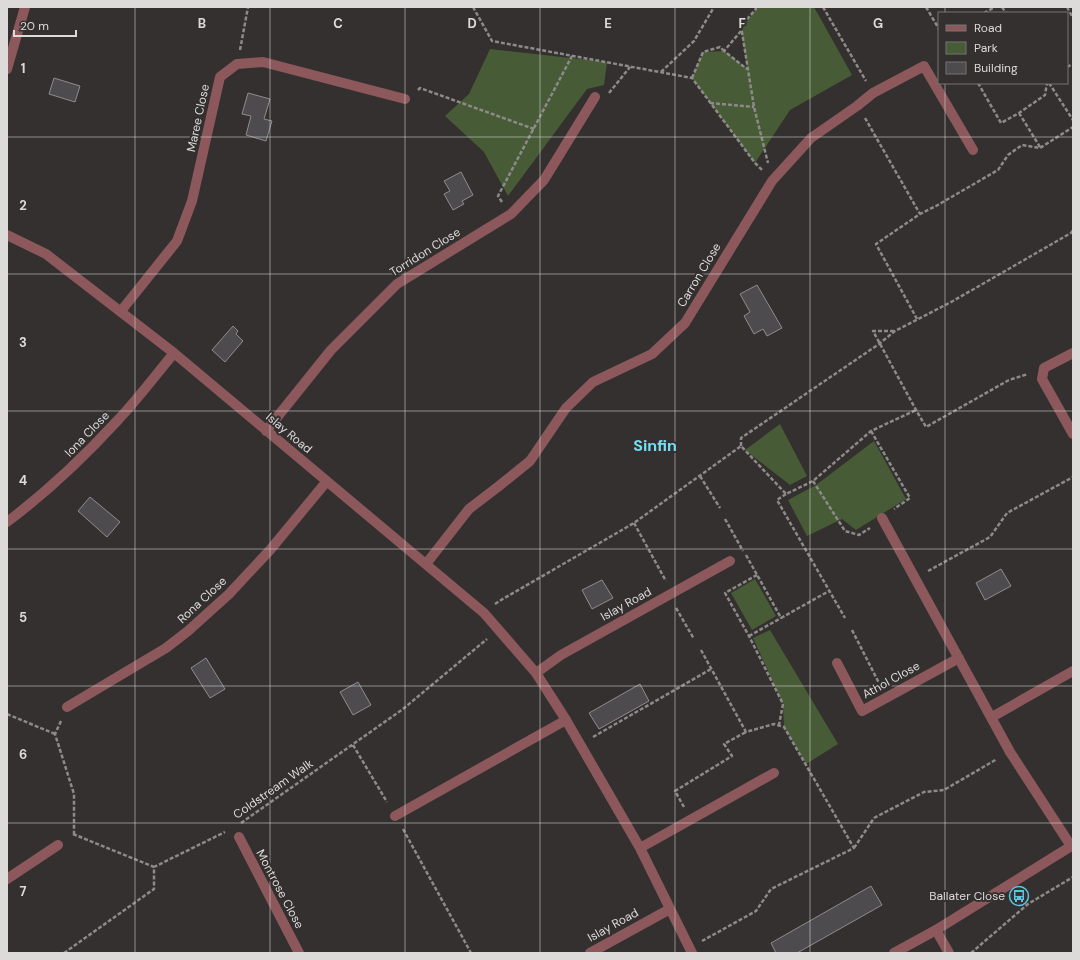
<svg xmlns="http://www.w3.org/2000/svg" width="1080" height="960" font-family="'DM Sans',sans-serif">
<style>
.green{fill:#475c36}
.building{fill:#4d4b4e;stroke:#8e8c8f}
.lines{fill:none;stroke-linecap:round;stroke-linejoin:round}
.path{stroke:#8d8a89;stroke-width:2.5;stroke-dasharray:4 2;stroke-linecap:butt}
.minor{stroke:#8c585b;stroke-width:10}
.tertiary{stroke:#8c585b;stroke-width:10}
.grid{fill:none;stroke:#dddbda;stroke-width:1;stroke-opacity:0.55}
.labels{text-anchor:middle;stroke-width:4;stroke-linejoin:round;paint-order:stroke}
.street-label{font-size:12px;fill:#dddbda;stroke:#33302f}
.poi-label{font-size:12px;fill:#dddbda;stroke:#33302f;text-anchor:end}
.district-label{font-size:16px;font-weight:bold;fill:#77def4;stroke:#33302f}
.grid-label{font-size:13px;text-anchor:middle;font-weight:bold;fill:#dddbda;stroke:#33302f;stroke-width:4;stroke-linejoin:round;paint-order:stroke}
</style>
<rect width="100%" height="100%" fill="#33302f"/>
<path class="green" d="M 760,7 L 814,7 L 852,75 L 790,110 L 755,163 L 692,78 L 703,52 L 724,51 L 747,68 L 741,30 L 756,9 Z
M 490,49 L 607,62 L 604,85 L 587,89 L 508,196 L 484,152 L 445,116 L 469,94 Z
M 780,424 L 807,476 L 790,485 L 745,450 Z
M 874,441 L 906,499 L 856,530 L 842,519 L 807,536 L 788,500 L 816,485 Z
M 755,579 L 776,616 L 752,630 L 731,593 Z
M 770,630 L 838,744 L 806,764 L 784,727 L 783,704 L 753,638 Z"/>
<path class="building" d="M 54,78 L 80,86 L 75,102 L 49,94 Z
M 248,93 L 270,99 L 264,119 L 272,121 L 266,141 L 246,135 L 251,116 L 242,114 Z
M 461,172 L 473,195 L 462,201 L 464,204 L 453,210 L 444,194 L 450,191 L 444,181 Z
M 757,285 L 782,328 L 767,336 L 763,329 L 754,334 L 744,316 L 750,312 L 740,294 Z
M 233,326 L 238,331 L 236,334 L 243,341 L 225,362 L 212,350 Z
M 90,497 L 120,522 L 107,537 L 78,511 Z
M 1001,569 L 1011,586 L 985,600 L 976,583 Z
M 602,580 L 613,598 L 592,609 L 582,590 Z
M 206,658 L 225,689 L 210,698 L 191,668 Z
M 358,682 L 371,705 L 353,715 L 340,692 Z
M 640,684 L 649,701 L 599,729 L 589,713 Z
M 871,886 L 882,905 L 797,953 L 776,953 L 771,943 Z"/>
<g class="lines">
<path class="path" d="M 473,7 L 492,41 L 692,78 L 755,163 L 762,170
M 755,7 L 756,9 L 741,26 L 754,107 L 768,163
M 823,7 L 866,81
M 926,7 L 939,29
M 1002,7 L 1006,13
M 1067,7 L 1073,18
M 984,13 L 995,7
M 741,31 L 724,51 L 747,69
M 240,50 L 248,7
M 1067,67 L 1073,64
M 661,72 L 694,41 L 714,7
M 692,78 L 703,52 L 720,47 L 724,51
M 978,83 L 1001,123 L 1019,113 L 1045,95 L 1047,83
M 1049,83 L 1073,120
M 418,90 L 420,88 L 534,129
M 609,93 L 630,67
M 710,103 L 754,107
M 1019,113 L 1040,147
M 865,118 L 920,214
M 502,202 L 498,196 L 572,56
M 917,319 L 876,244 L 920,214 L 936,206 L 998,170 L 1008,155 L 1022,145 L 1040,148 L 1073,127
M 894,331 L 873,331 L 916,410 L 926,427 L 1009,380 L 1028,374
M 871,431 L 910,498 L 894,509
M 741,446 L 741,438 L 879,344 L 895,331 L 953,301 L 1071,233 L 1073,230
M 700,476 L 720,508
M 813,481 L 845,531 L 859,535 L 870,528
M 786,494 L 777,500 L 845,618
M 725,519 L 743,551
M 634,523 L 666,581
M 746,555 L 781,618 L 829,591
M 928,571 L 990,537 L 1007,513 L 1073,477
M 757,575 L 725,593 L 749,636 L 783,704 L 779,725
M 495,604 L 501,600 L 634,523 L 741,446 L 786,494 L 813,481 L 871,431 L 916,410
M 676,608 L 694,639
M 852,630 L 880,685
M 749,636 L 781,618
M 701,650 L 746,732 L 774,724 L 784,727 L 854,848 L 771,889 L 756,911 L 702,941
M 7,714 L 55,734
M 61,721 L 55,734 L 74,794 L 74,834
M 593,737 L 711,669
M 353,745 L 387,802
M 684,807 L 675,791 L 732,756 L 724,744 L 746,732
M 241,823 L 403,709 L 487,639
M 403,829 L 471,953
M 73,834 L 154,867
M 854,848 L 874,818 L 924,792 L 944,790 L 997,759
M 64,953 L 154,889 L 154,867 L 225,832
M 971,953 L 1028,904 L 1073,877"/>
<path class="minor" d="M 7,235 L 46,254 L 174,353 L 484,613 L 536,673 L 566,720 L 640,848 L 692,953
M 121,311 L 177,241 L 192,201 L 220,77 L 237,64 L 263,62 L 405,99
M 1073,353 L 1044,368 L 1042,379 L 1073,434
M 266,431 L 331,350 L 397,284 L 511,214 L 544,180 L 595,97
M 882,518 L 1010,752 L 1071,846
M 7,522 C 47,492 83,458 117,421 C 137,400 155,376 174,353
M 426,564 L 469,509 L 499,486 L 530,461 L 566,408 L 593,382 L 652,354 L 685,323 L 772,181 L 811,138 L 857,106 L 873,93 L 924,66 L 973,150
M 837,663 L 862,711 L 959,658
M 536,673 L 561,655 L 730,561
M 67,707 L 166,648 L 188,631 L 229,594 L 270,550 L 327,481
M 992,717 L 1073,671
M 395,816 L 566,720
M 239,837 L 299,953
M 640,848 L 774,773
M 7,879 L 58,845
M 936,930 L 949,953
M 590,953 L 670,909"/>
<path class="tertiary" d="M 7,69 L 25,7
M 894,953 L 936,930 L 1073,845"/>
</g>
<path class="grid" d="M 135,7 L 135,953M 270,7 L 270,953M 405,7 L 405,953M 540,7 L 540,953M 675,7 L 675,953M 810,7 L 810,953M 945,7 L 945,13M 945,83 L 945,953M 7,137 L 1073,137M 7,274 L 1073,274M 7,411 L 1073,411M 7,549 L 1073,549M 7,686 L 1073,686M 7,823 L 1073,823"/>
<defs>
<symbol id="bus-ring" viewBox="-11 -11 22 22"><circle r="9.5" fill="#33302f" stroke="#56c9e1" stroke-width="1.5"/><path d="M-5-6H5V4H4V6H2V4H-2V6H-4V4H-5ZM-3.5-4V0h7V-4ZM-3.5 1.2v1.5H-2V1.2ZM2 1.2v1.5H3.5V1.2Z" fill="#56c9e1"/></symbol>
</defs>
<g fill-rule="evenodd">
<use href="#bus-ring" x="1008" y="885" width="22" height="22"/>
</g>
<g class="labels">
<g class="street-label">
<text transform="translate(198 118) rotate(-78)" y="4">Maree Close</text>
<text transform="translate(425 252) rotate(-32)" y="4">Torridon Close</text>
<text transform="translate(699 275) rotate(-59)" y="4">Carron Close</text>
<text transform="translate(289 433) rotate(40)" y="4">Islay Road</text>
<text transform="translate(87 434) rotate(-46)" y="4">Iona Close</text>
<text transform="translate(202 600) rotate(-43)" y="4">Rona Close</text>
<text transform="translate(626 604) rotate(-29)" y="4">Islay Road</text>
<text transform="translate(891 680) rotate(-29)" y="4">Athol Close</text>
<text transform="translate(273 789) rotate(-35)" y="4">Coldstream Walk</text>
<text transform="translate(280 889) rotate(62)" y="4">Montrose Close</text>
<text transform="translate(613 925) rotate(-29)" y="4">Islay Road</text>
</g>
<g class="poi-label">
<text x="1005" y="900">Ballater Close</text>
</g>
<g class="district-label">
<text x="655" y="451">Sinfin</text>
</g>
</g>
<g class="grid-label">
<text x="202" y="28">B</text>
<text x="338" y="28">C</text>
<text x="472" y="28">D</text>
<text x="608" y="28">E</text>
<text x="742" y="28">F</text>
<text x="878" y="28">G</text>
<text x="23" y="73">1</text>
<text x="23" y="210">2</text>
<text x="23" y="347">3</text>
<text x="23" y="485">4</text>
<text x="23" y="622">5</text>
<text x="23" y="759">6</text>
<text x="23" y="896">7</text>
</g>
<rect width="1080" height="960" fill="none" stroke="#dddbda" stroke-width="16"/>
<rect x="938" y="12" width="130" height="72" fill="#33302f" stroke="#777473"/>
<rect x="946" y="25" width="20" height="6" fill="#8c585b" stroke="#777473"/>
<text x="974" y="32" font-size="12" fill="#dddbda">Road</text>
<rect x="946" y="42" width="20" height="12" fill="#475c36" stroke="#777473"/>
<text x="974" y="52" font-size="12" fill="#dddbda">Park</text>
<rect x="946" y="62" width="20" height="12" fill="#4d4b4e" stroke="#777473"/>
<text x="974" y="72" font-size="12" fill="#dddbda">Building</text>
<path d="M14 30v6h62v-6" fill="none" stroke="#dddbda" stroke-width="2"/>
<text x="20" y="30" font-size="12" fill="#dddbda" stroke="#33302f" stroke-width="3" paint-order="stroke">20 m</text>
</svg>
